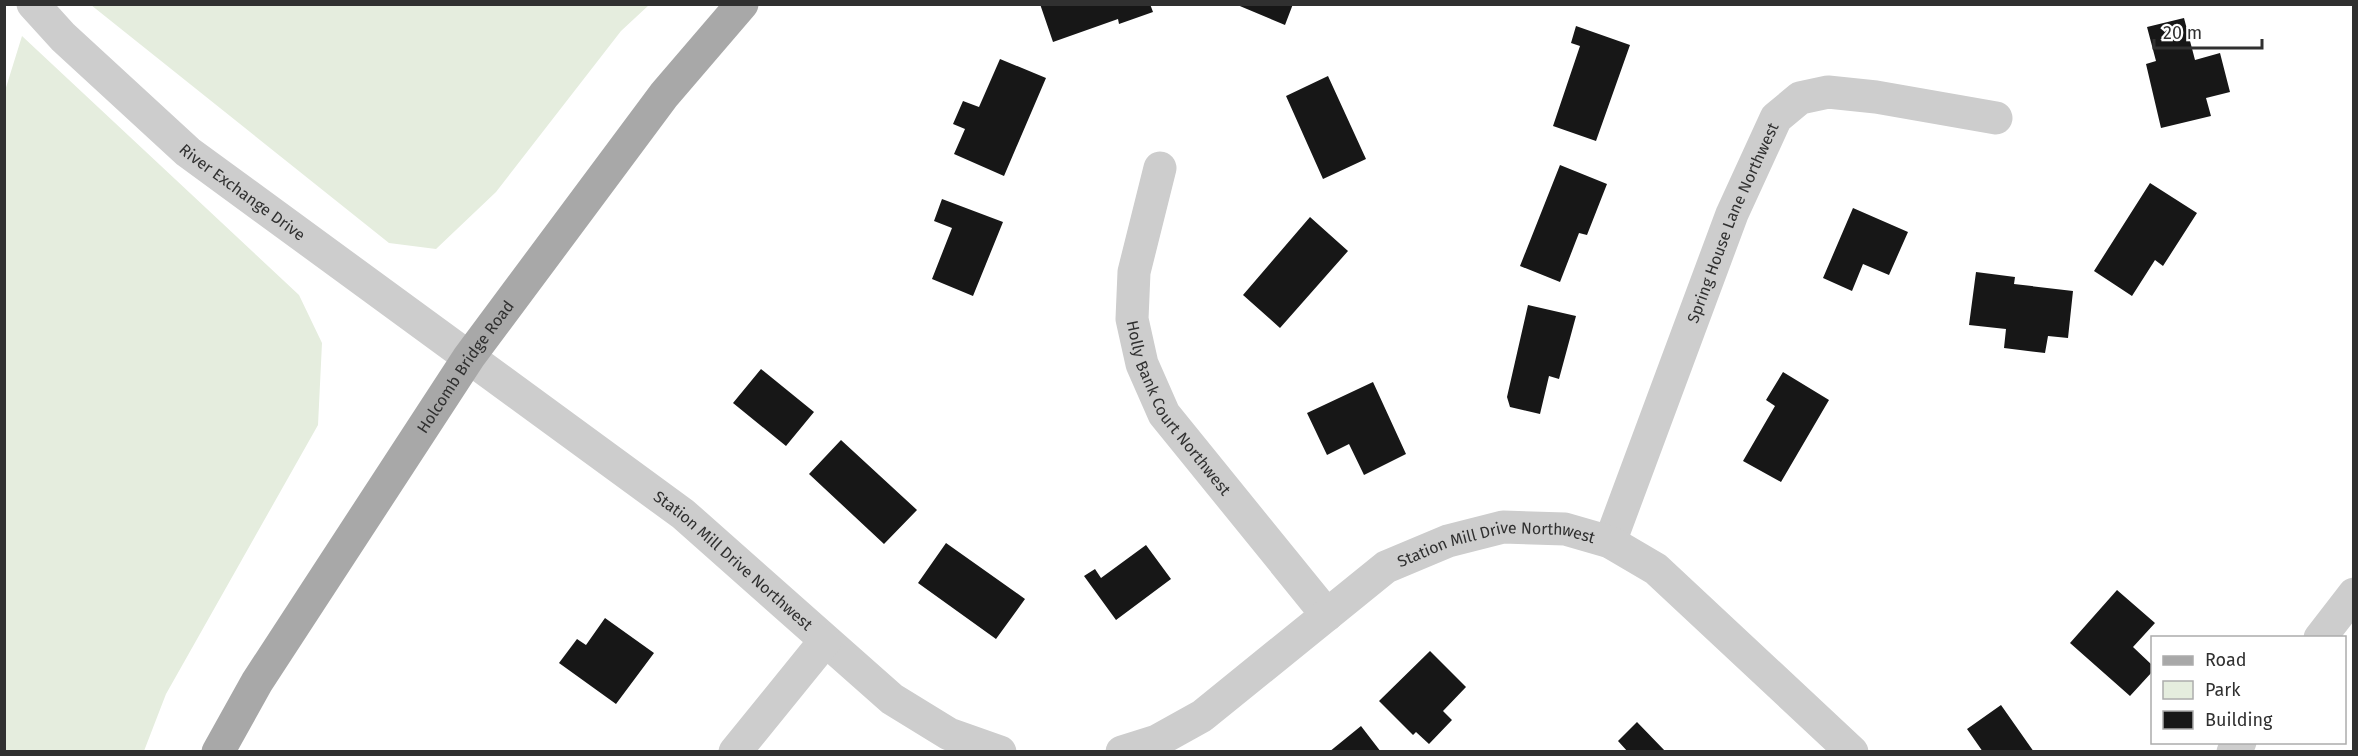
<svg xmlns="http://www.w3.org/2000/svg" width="2358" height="756" font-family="'Fira Sans',sans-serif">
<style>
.green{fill:#e5edde}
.building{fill:#171717}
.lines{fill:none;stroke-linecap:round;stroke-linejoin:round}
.minor{stroke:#cdcdcd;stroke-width:33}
.major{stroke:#a8a8a8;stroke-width:33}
.labels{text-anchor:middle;stroke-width:6;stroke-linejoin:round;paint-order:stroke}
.street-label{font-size:16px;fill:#303030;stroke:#fff}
</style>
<rect width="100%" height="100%" fill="#fff"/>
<path class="green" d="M 91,5 L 649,5 L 621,31 L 496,192 L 436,249 L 389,243 Z
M 22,36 L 299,295 L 322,343 L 318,425 L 166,694 L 144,751 L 5,751 L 4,94 Z"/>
<path class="building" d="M 1040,4 L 1150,4 L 1153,12 L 1119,24 L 1118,19 L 1053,42 Z
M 1235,4 L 1293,4 L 1285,25 Z
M 2184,18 L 2195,60 L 2220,53 L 2230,92 L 2206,98 L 2211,116 L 2161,128 L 2146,64 L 2156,61 L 2147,27 Z
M 1576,26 L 1630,45 L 1596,141 L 1553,126 L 1580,46 L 1571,43 Z
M 1000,59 L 1046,78 L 1004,176 L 954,154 L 965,129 L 953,124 L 963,101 L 979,107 Z
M 1328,76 L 1366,159 L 1323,179 L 1286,96 Z
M 1560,165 L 1607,184 L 1587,235 L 1579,233 L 1560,282 L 1520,266 Z
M 2150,183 L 2197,213 L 2163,266 L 2155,260 L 2132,296 L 2094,271 Z
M 942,199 L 1003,222 L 973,296 L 932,279 L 952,228 L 934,221 Z
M 1853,208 L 1908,232 L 1889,275 L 1863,264 L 1852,291 L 1823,278 Z
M 1310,217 L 1348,251 L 1280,328 L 1243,295 Z
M 1976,272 L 2015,277 L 2014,284 L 2073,291 L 2068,338 L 2048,336 L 2045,353 L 2004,348 L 2006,329 L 1969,325 Z
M 1528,305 L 1576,316 L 1559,379 L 1549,376 L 1540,414 L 1510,407 L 1507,397 Z
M 761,369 L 814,412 L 786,446 L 733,403 Z
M 1783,372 L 1829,400 L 1781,482 L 1743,461 L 1775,406 L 1766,400 Z
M 1373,382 L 1406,454 L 1364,475 L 1349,444 L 1327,455 L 1307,413 Z
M 841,440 L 917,510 L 884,544 L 809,474 Z
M 946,543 L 1025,599 L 996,639 L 918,583 Z
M 1146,545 L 1171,579 L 1116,620 L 1084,576 L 1095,569 L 1101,578 Z
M 2117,590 L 2155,623 L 2133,647 L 2152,665 L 2152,672 L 2130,696 L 2070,643 Z
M 605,618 L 654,653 L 616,704 L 559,663 L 577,639 L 586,645 Z
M 1430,651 L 1466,687 L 1443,711 L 1452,720 L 1429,744 L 1416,732 L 1413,735 L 1379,701 Z
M 2001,705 L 2034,752 L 1983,752 L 1967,729 Z
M 1637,722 L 1666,752 L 1628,752 L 1618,741 Z
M 1361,726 L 1381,752 L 1329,752 Z"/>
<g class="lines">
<g class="minor">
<path id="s1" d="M 33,4 L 63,37 L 188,152 L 683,514 L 892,699 L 949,734 L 1000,752"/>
<path id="s2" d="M 1160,168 L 1134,272 L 1132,319 L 1142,364 L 1164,414 L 1327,615"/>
<path id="s3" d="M 1610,542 L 1732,214 L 1776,118 L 1800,98 L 1828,92 L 1876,97 L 1996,118"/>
<path d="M 2320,638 L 2354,594"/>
<path d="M 735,752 L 825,641"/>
<path id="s4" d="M 1122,752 L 1157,741 L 1202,716 L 1386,567 L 1448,541 L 1503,527 L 1565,529 L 1610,542 L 1656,569 L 1852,752"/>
<path d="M 2233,752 L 2240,742"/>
</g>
<path class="major" id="s5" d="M 218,752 L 257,682 L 469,357 L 664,95 L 742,4"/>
</g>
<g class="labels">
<g class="street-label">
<text dy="6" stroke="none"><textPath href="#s1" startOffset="282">River Exchange Drive</textPath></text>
<text dy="6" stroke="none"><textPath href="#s3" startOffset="342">Spring House Lane Northwest</textPath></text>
<text dy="6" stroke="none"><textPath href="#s5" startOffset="458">Holcomb Bridge Road</textPath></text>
<text dy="6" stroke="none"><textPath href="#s2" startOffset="256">Holly Bank Court Northwest</textPath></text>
<text dy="6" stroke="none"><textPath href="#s4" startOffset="440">Station Mill Drive Northwest</textPath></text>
<text dy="6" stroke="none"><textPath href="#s1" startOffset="896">Station Mill Drive Northwest</textPath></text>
</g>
</g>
<rect width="2358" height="756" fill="none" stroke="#303030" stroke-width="12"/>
<rect x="2151" y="636" width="195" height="108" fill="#ffffff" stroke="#acacac" stroke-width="1.5"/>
<rect x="2163" y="656" width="30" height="9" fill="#a8a8a8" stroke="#acacac" stroke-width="1.5"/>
<text x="2205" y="666" font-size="18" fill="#303030">Road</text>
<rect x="2163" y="681" width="30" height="18" fill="#e5edde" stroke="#acacac" stroke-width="1.5"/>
<text x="2205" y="696" font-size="18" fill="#303030">Park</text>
<rect x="2163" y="711" width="30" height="18" fill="#171717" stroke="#acacac" stroke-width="1.5"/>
<text x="2205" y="726" font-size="18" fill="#303030">Building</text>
<path d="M2154 39v9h108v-9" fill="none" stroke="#303030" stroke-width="3"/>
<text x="2163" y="39" font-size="18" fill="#303030" stroke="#ffffff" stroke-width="4.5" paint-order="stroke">20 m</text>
</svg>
